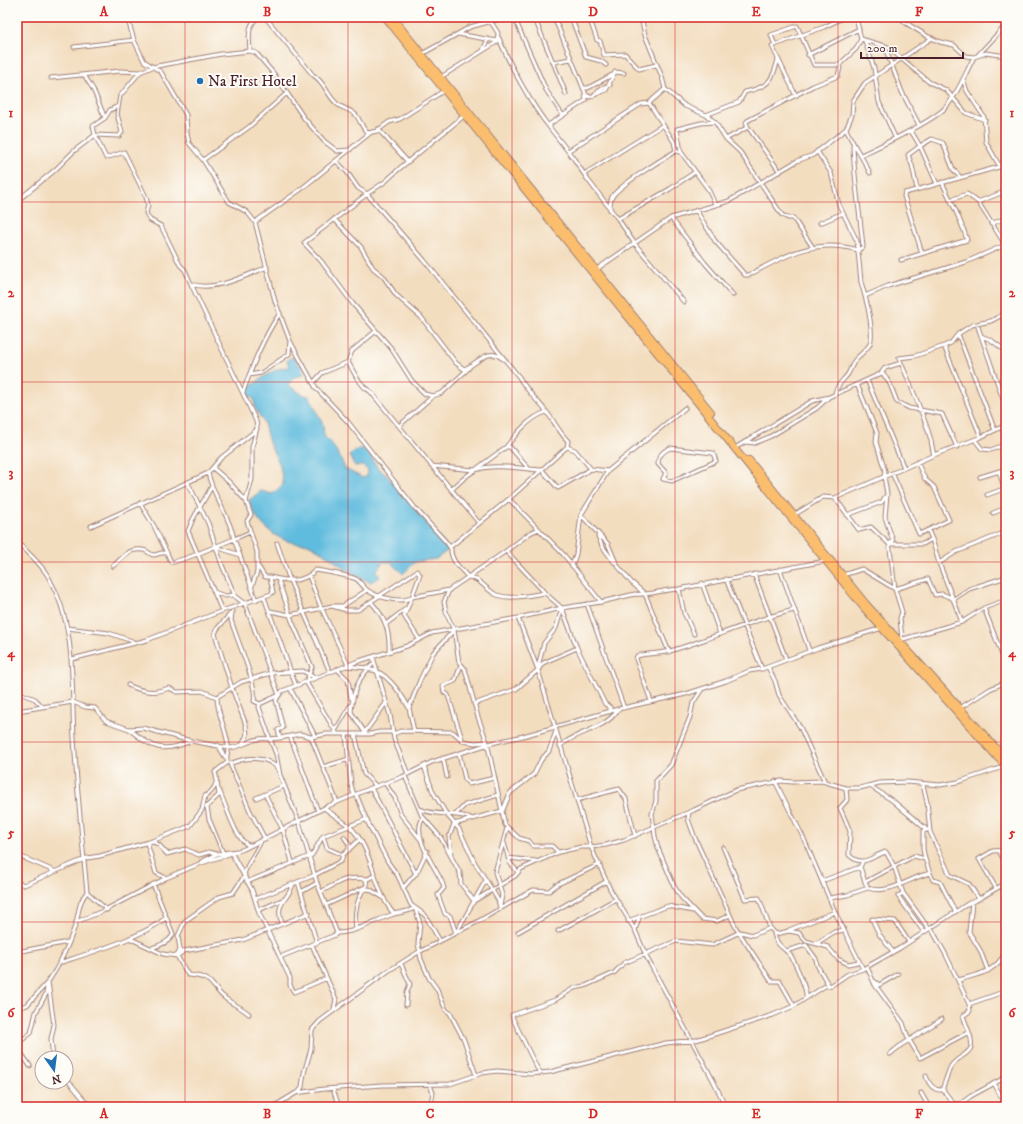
<svg xmlns="http://www.w3.org/2000/svg" width="1023" height="1124" font-family="'IM FELL DW Pica',serif">
<style>
.water{fill:#60bcde;stroke:#556e84}
.lines{fill:none;stroke-linecap:round;stroke-linejoin:round}
.street-casing{stroke:#9e7e75;stroke-width:5}
.highway-casing{stroke:#9e7e75;stroke-width:8}
.street{stroke:#fff;stroke-width:3}
.highway{stroke:#fbbe6e;stroke-width:6}
.grid{fill:none;stroke:#d62828;stroke-width:1;stroke-opacity:0.55}
.poi-dot{fill:#1f6fb2;stroke:#fdfcf7;stroke-width:1.5}
.labels{text-anchor:middle;stroke-width:4;stroke-linejoin:round;paint-order:stroke}
.poi-label{font-size:15px;fill:#4a1f2b;stroke:#fdfcf7;text-anchor:start}
.neatline{fill:none;stroke:#d62828;stroke-width:1.5}
.grid-label{font-size:13px;text-anchor:middle;font-weight:bold;fill:#d62828}
</style>
<rect width="100%" height="100%" fill="#fdfcf7"/>
<filter id="ink" filterUnits="userSpaceOnUse"><feTurbulence type="fractalNoise" baseFrequency=".025" numOctaves="2"/><feDisplacementMap in="SourceGraphic" scale="8" xChannelSelector="R" yChannelSelector="G"/><feConvolveMatrix kernelMatrix="1 2 1 2 8 2 1 2 1" color-interpolation-filters="sRGB"/></filter>
<filter id="wash" filterUnits="userSpaceOnUse"><feTurbulence type="fractalNoise" baseFrequency=".012" numOctaves="4" result="noise"/><feDisplacementMap in="SourceGraphic" scale="16" xChannelSelector="R" yChannelSelector="G"/><feGaussianBlur stdDeviation="0.9" result="paint"/><feColorMatrix in="noise" values="0 0 0 0 0 0 0 0 0 0 0 0 0 0 0 0 0 1.4 0 .05"/><feComposite in="paint" operator="in"/></filter>
<g filter="url(#wash)">
<rect width="100%" height="100%" fill="#f3ddbf"/>
<path class="water" d="M 293,357 L 302,368 L 304,375 L 294,377 L 288,385 L 302,394 L 310,397 L 323,425 L 324,436 C 333,444 341,457 345,469 L 363,478 L 367,476 L 368,470 L 363,466 L 355,466 L 349,456 C 364,440 368,453 376,465 C 378,469 384,473 387,476 L 446,546 L 447,551 L 436,559 L 415,562 L 403,574 L 391,562 L 383,562 L 376,571 L 380,577 L 370,582 C 347,573 331,556 310,545 C 305,542 300,544 295,543 C 273,539 254,520 249,500 L 261,491 L 272,494 L 283,485 L 280,465 L 269,443 L 264,423 L 255,408 L 254,399 L 248,395 L 247,389 C 260,380 272,368 289,367 L 287,360 Z"/>
</g>
<g filter="url(#ink)">
<g class="lines">
<defs>
<path id="street" d="M 127,17 L 134,40 L 144,61 L 161,72 L 186,115 L 187,133 L 189,143 L 203,160 L 229,202 L 247,212 L 255,222 L 275,301 L 290,341 L 316,388 L 348,422 L 415,508 L 447,543 L 451,549 C 450,560 461,569 468,577 C 479,577 487,591 497,595 C 511,600 530,595 545,593 L 562,608 L 518,618 L 538,670 L 591,847 L 610,889 L 635,930 L 647,958 L 713,1080 L 726,1107
M 265,17 L 313,75 C 325,82 326,94 337,104 C 343,109 350,109 356,115 C 361,121 362,129 368,133 L 377,131 L 389,122 L 400,119 L 445,90
M 514,17 L 546,90 L 563,116
M 534,17 L 553,62 L 571,59
M 554,17 L 585,92 L 586,100 L 550,124 L 550,128 L 574,159 L 588,180 L 618,219 L 635,244 L 684,302
M 571,17 L 586,57 L 601,61 L 606,65
M 589,17 L 597,40 L 600,41 L 604,55 L 625,54 L 639,69 L 656,65
M 641,17 L 645,35 L 662,77 L 665,89 L 685,106 L 706,115 L 715,122 L 726,139 L 740,152 L 782,215 L 788,218 L 793,218 L 812,246
M 900,17 L 906,23 L 927,36 L 940,42 L 954,45 L 966,56 L 974,57 L 986,53 L 1006,56
M 458,34 L 497,41
M 499,38 C 509,64 532,106 550,128
M 861,39 L 888,47 L 929,82 L 946,90 L 966,113 L 985,120
M 865,41 L 874,68 L 879,102 L 895,137
M 775,45 L 824,27 L 845,17
M 884,45 L 902,92 L 919,125
M 74,47 L 134,40
M 483,50 L 488,39
M 250,51 C 249,37 247,26 258,17
M 422,54 L 470,27 L 506,17
M 808,55 L 859,29
M 978,55 L 1006,25
M 553,62 L 566,94
M 84,75 L 93,89 L 105,118
M 441,77 L 497,42 L 498,33 L 491,22
M 51,78 L 120,71 L 140,72
M 963,79 L 967,91 L 984,117 L 986,142 L 1000,167
M 583,88 L 588,88 L 612,75
M 665,89 L 649,103 L 674,142 L 676,151
M 585,94 L 590,97 L 606,90 L 615,72 L 624,73
M 594,95 L 602,88 L 610,85
M 796,96 L 772,46 L 775,45 L 771,35 L 797,26 L 814,65 L 840,65
M 118,106 L 110,110 L 105,118 L 93,126 L 95,135 L 106,158 L 124,152 L 146,197 L 148,205 L 146,213 L 150,220 L 161,226 L 180,265 L 185,270 L 191,284 C 214,292 245,276 267,267
M 465,115 L 400,168 L 386,181 L 367,194 L 424,260 L 519,377 C 526,390 536,399 546,411 C 554,421 559,432 568,441 L 567,447
M 706,115 L 739,102 L 745,92 C 767,87 773,82 778,59
M 715,122 L 701,123 L 677,129 L 681,152 L 708,189 L 715,204
M 748,127 L 746,123 L 747,121 L 813,86 L 838,76 L 841,63 L 856,49 L 861,39 L 856,17
M 378,129 L 408,162
M 846,129 C 853,145 863,158 870,173
M 908,132 L 911,131 L 920,146 L 908,155 L 912,165 L 917,189
M 726,139 L 748,127 L 780,172
M 853,145 C 854,179 860,213 863,247 L 858,250
M 568,151 L 641,104 L 649,103
M 817,151 L 831,173 L 839,205 L 857,241 L 861,282 L 865,296
M 861,155 C 880,146 932,122 945,108 C 958,94 965,74 974,57
M 203,160 L 249,127 L 287,93
M 336,161 L 347,172 L 358,188 L 367,194 L 304,243 L 321,261 L 353,304 L 391,348 L 412,381 L 425,394 L 433,396 L 442,393 L 469,368
M 584,174 L 663,125
M 937,184 L 920,146 L 932,139 L 943,143 L 953,169 L 960,177
M 950,200 L 967,194 L 978,202 L 1006,246
M 17,201 L 55,170 L 74,151 L 95,135 L 119,136 L 122,132 L 117,114 L 120,96 L 140,72 L 152,67 L 221,54 L 250,51 L 256,53 L 274,74 L 304,118 L 324,141 L 337,151 L 350,150
M 978,202 L 1006,191
M 610,210 C 610,206 610,201 612,197 C 618,186 664,158 676,151 L 681,152
M 696,210 L 715,241 L 745,275 L 749,275 C 786,255 815,238 858,250
M 671,218 L 705,263 L 733,295
M 334,219 L 361,247 L 373,268 L 383,276 L 396,295 L 421,317 L 456,363 L 464,369 C 477,365 487,346 503,359
M 618,219 L 670,189 L 695,172
M 255,222 L 300,190 L 370,133
M 820,223 L 843,213
M 991,224 L 1006,218
M 922,253 L 904,196 L 905,193 L 1006,165
M 901,260 L 967,240 C 961,219 951,202 942,182
M 597,269 L 671,218 L 729,201 L 797,161 L 813,155 L 846,129 L 852,115 L 853,101 L 865,83 L 932,38
M 191,284 L 256,421 L 257,428 L 252,447 L 252,479 L 246,501 L 251,515 L 247,521 L 257,552 L 257,565 L 265,577 L 270,577
M 977,324 L 1006,408
M 376,331 L 352,351 L 348,362 L 357,378 L 365,388 L 370,391 L 479,523
M 958,334 L 994,428 L 996,429
M 981,336 L 991,340 L 1003,349 L 1006,350
M 944,346 L 981,437
M 901,363 L 885,368 L 882,372 L 890,384 L 897,402 L 909,408 L 942,414 L 957,447
M 249,375 L 261,373 L 289,354 L 290,341
M 867,380 L 904,468
M 313,383 L 322,373 L 348,362
M 857,384 L 877,433 L 876,442 L 885,471 L 884,476 L 887,494 L 885,517 L 893,541 L 889,544 L 890,549 L 895,589 L 902,612 L 900,618 L 902,640
M 243,392 C 253,364 263,338 280,313
M 835,394 C 836,385 843,381 848,374 C 851,369 852,364 855,360 C 860,354 866,351 870,344 C 874,334 868,306 865,296 L 888,286 L 966,262 L 1005,245
M 399,426 L 433,396
M 975,440 L 982,449 L 991,450 L 1006,444
M 745,442 L 755,443 L 771,436 L 817,408 L 829,397 L 882,373
M 506,447 C 517,433 529,418 546,412
M 670,448 L 713,453 L 716,461 L 672,481 L 663,479 L 666,473 L 658,464 C 658,456 663,451 670,448 Z
M 735,448 L 812,401 L 829,397
M 934,455 C 932,449 932,443 930,437 C 922,410 910,384 899,358 L 915,356 L 944,346 L 951,343 L 958,334 L 972,325 L 991,321 L 1006,313
M 917,462 L 925,479 L 934,487 L 949,520 L 928,530 L 932,539
M 431,466 L 475,470 L 506,447 L 510,447 L 529,469
M 213,468 L 229,482 L 246,501
M 999,471 L 1006,494
M 892,473 L 919,534 L 928,530
M 980,477 L 1006,469
M 188,483 L 208,523 L 222,565 L 235,596
M 212,486 L 193,519 L 188,531 L 214,592 L 225,596 L 233,595 L 245,604 L 279,695
M 451,490 C 458,484 467,474 476,470 C 492,463 524,469 542,470 L 558,488 L 591,469
M 987,495 L 1006,488
M 835,498 L 934,455 L 981,437 L 1006,425
M 509,499 L 567,447 L 575,450 L 591,469 L 608,471 L 685,408
M 140,503 L 154,526 L 167,553
M 993,513 L 1006,508
M 581,515 L 608,471
M 794,515 L 823,497 L 835,498 L 859,530 L 871,527 L 889,544 L 923,544 L 932,539 L 939,563 L 956,552 L 1006,532
M 847,515 L 882,502 L 885,497
M 91,526 L 208,473
M 250,532 L 234,539 C 230,516 213,497 208,473 L 221,458 L 255,431
M 598,536 L 602,546 L 614,562
M 17,542 C 28,552 42,565 49,578 C 77,627 71,684 74,738 C 77,789 82,840 87,892 C 78,902 79,914 75,926 C 69,944 59,966 48,982 L 54,1025 L 51,1039 L 53,1058
M 277,543 L 290,581 L 330,672
M 216,547 L 240,555
M 450,547 L 509,499 L 564,555 L 601,602
M 506,551 L 530,533 L 539,529
M 1006,557 L 1006,559
M 939,563 L 962,622
M 113,566 C 124,558 126,548 143,550 C 147,550 150,555 154,555 C 159,554 162,552 167,553 L 171,562 L 174,562 L 192,556 L 234,539 L 256,600
M 572,566 L 576,554 L 581,515 L 608,544 L 617,565 L 631,582 L 645,594 L 669,652
M 780,569 L 809,650
M 754,574 L 786,659
M 843,575 L 862,569 L 895,589 L 928,579 L 935,595 L 942,594 L 954,599 L 969,589 L 1006,577
M 309,576 L 320,605 L 348,665
M 278,579 L 292,621 L 312,667 L 306,682 L 337,734
M 726,579 L 762,669
M 702,583 L 720,634
M 252,586 L 257,572 L 257,565
M 679,589 L 684,613 L 694,634
M 214,592 L 222,611 L 271,594 L 273,592 L 270,577 C 287,581 301,584 316,570 C 323,571 350,576 356,579 C 360,581 363,587 367,590 C 376,597 402,604 412,597 L 404,616 L 419,639
M 545,593 L 506,551 L 449,590 L 444,602 L 447,615 L 454,630 L 459,662 L 465,669 L 478,717 L 487,742 L 505,825 L 519,838 L 529,841 L 533,846 L 552,846 L 558,852
M 264,597 L 296,686
M 371,602 C 385,617 390,631 389,651
M 587,604 L 624,708
M 332,606 L 346,610 L 358,610 L 417,571 L 420,575 L 412,597 L 449,590
M 562,608 L 601,602 L 635,594 C 647,596 666,589 679,589 L 825,561
M 562,608 L 577,648 L 605,704 L 610,707 L 610,712
M 984,608 L 1006,665
M 233,611 L 217,629 L 215,634 L 232,688 L 246,725 L 247,735 L 243,743
M 270,611 L 290,615 L 332,606 L 343,606 L 367,590
M 232,613 L 231,620 C 236,638 258,686 254,701 L 260,704 L 279,695
M 386,624 L 407,608
M 67,628 L 109,633 L 132,641
M 900,640 L 962,622 L 984,608 L 1006,600
M 373,657 L 390,715 L 394,739 L 408,774
M 72,659 L 147,640 L 222,611
M 461,665 L 455,681 L 443,686 L 444,692 L 448,695 L 462,739
M 346,666 L 368,668
M 538,667 L 544,643 L 556,628 L 562,608
M 768,667 L 775,681 L 779,695 L 800,727 L 825,782
M 337,669 L 348,680 L 351,698
M 367,670 C 384,667 402,695 409,708
M 128,685 C 142,692 155,694 169,688 L 177,692 L 202,691 L 217,697 L 241,682 L 271,673 L 303,671 L 315,678
M 290,688 L 315,736
M 702,689 L 693,703 L 690,717 L 671,765 L 656,781 L 656,801 L 652,814 L 655,836 L 658,848 L 674,886 L 681,897 L 702,919 L 717,921 L 730,915
M 17,692 L 35,699 L 42,706
M 217,697 C 217,714 226,728 228,745 C 229,750 226,754 227,760
M 651,701 L 636,659 L 637,656 C 648,653 659,654 670,651 C 712,639 751,620 794,610
M 474,704 L 516,689 L 538,670 L 543,663 L 577,648
M 960,708 L 990,689 L 1006,682
M 17,711 L 73,702 L 85,707 L 95,708 L 106,721 L 129,729 L 143,728 L 191,741 L 229,748 C 244,747 253,736 270,739 L 259,707 L 260,704
M 129,729 C 152,748 162,754 191,741
M 335,731 L 350,706
M 414,731 L 409,708 L 420,680 L 433,653 L 454,630
M 365,732 L 386,703
M 346,734 L 351,785 L 354,795
M 355,734 L 364,774 L 376,786
M 366,734 L 351,712 C 353,690 358,678 374,663
M 393,734 L 401,731 L 453,732 L 463,741 L 475,743 L 487,742
M 290,736 L 318,811
M 311,737 L 337,802
M 280,738 L 300,734 L 311,737 L 327,734 L 370,734 L 380,732 L 393,732
M 218,745 L 225,757
M 560,746 C 577,731 604,730 617,711
M 459,753 L 465,779 L 469,784 L 494,778
M 443,758 L 447,777
M 424,766 L 433,792 L 447,815 L 459,829 L 475,863 L 486,880
M 323,767 L 349,759
M 405,776 L 422,816 L 441,838 L 460,873 L 461,884 L 474,901 L 486,880 L 498,900 L 500,908
M 775,781 L 804,839 L 835,912 L 863,969
M 385,783 L 395,798 L 401,815 L 421,840
M 923,785 L 927,802 L 930,832 L 950,875 L 969,884 L 979,899
M 870,786 L 893,801 L 927,830
M 371,788 L 416,874
M 846,788 L 847,800 L 840,808 L 850,831 L 849,855 C 863,868 870,857 886,852 L 894,866 L 903,893 L 929,929
M 219,790 C 225,802 237,845 250,845
M 265,794 L 283,830 L 292,862
M 356,794 L 368,823 L 388,862 L 398,876 L 411,905 L 425,915 L 440,941
M 256,798 L 284,786
M 577,800 L 619,789 L 626,799 L 635,836
M 206,807 L 219,795 L 217,782
M 207,807 L 209,819 L 223,853 L 236,851
M 420,809 C 437,817 456,811 473,819
M 503,810 L 510,793 L 534,774 L 541,760 L 549,751 L 556,731
M 689,812 L 688,819 L 695,838 L 736,928 L 771,981 L 780,981 L 794,1006
M 455,815 L 465,805 L 498,795
M 423,818 C 411,836 434,865 442,882 L 444,888 L 438,895 L 445,914 L 450,916 L 456,933
M 367,819 L 349,826 C 374,848 372,889 394,914
M 454,824 L 502,811
M 323,836 L 327,848 L 343,855
M 344,837 L 349,844 L 349,850
M 265,839 L 250,811 L 230,764 C 245,757 267,755 278,769
M 504,843 L 510,863 L 517,871
M 723,847 L 745,899 L 759,898 L 770,928
M 999,851 L 1006,864
M 232,854 L 252,890 L 259,913 L 290,978 L 290,985 L 294,992 L 327,978
M 17,855 L 54,871
M 451,855 L 449,837 L 454,824
M 508,858 L 536,861
M 925,859 L 923,849 L 923,831 L 927,830
M 201,862 L 217,854 L 223,853
M 862,863 L 860,867 L 865,882
M 930,873 L 925,859 L 914,856 L 865,882 L 868,888 C 889,895 909,878 930,873 L 933,880 L 940,882 L 955,911
M 244,874 C 248,862 256,852 261,841
M 166,878 L 156,873 L 147,843 L 190,826 L 202,810 L 205,796 C 214,791 219,782 215,772 L 228,762
M 822,881 L 860,867
M 17,882 L 24,885 L 87,858 L 100,856 L 152,841 L 159,845 L 167,854 L 185,849 L 199,855 L 209,852 L 217,854
M 247,882 L 312,855 L 323,836 L 349,826 L 324,808
M 298,882 L 301,892
M 317,883 L 301,892 L 317,943
M 403,888 L 417,872 L 427,851
M 996,888 L 979,859 L 993,851 L 1006,850
M 87,892 L 107,910
M 321,892 C 341,881 345,876 368,879 L 375,875
M 903,893 L 898,896 L 924,932
M 830,898 L 847,895 L 868,888
M 255,899 L 315,875 L 341,861 L 343,855 L 360,839
M 972,902 L 969,932 L 980,950 L 988,971
M 326,905 L 367,886 L 366,879
M 500,906 L 502,895 L 495,872 L 507,828
M 259,910 L 284,899
M 628,921 L 668,906 L 693,911
M 76,922 L 103,911 L 166,878 L 199,864 L 244,849 L 328,806 L 371,788 L 402,777 L 432,762 L 492,743 L 523,736 L 618,709 L 686,694 L 726,681 L 749,671 L 762,669 L 818,648 L 882,628
M 282,923 C 274,903 288,901 293,884
M 931,928 L 946,955 L 969,1004 L 1006,991
M 356,929 C 354,915 356,902 363,890 L 369,889 L 384,898
M 635,930 L 639,918
M 789,930 L 835,912
M 558,931 L 616,899
M 518,932 L 607,881
M 337,933 L 317,883 L 299,822 L 280,775 L 276,754 L 270,739 L 280,738 L 278,730 L 283,728 L 276,700 L 282,691 L 290,688 L 356,662 L 407,646 L 432,633 L 518,618
M 456,933 L 474,901 L 515,876 L 521,869 L 559,852 L 581,847 L 591,847 L 606,845 L 624,840 L 694,810 L 736,790 L 781,781 L 793,782 L 822,781 L 846,788 L 860,788 L 879,783 L 907,782 L 940,785 L 958,782 L 1006,766
M 774,934 C 777,947 784,947 791,956 C 795,963 808,991 806,998
M 129,938 L 163,954 L 177,956 L 180,950 L 178,936 L 185,921 L 219,897 L 233,893 L 245,875
M 817,943 L 834,932 L 844,930
M 312,945 L 336,999 L 334,1009
M 152,948 C 160,945 170,942 173,934 L 153,884
M 786,951 L 806,945 L 816,959 L 817,965 L 829,986
M 17,952 L 68,942
M 893,952 L 879,934 L 872,919 L 895,921 L 909,942
M 280,957 L 335,935 L 337,933 C 356,933 373,921 391,915 C 401,911 404,914 415,908 L 420,923 L 418,943 L 421,959 L 429,978 L 437,989 L 446,1010 L 450,1013 L 464,1040 L 476,1075
M 59,963 C 93,952 138,939 166,918
M 401,964 L 410,984 L 407,992 L 406,1005
M 867,967 L 875,985 L 903,1023 L 908,1038 L 920,1058 L 969,1032 C 978,1056 961,1052 951,1066 C 949,1070 945,1082 943,1087 L 943,1090 L 954,1104 L 960,1104
M 958,980 C 980,974 994,973 1006,952
M 874,981 L 879,985 L 898,974
M 17,1008 L 27,1005 L 48,982
M 249,1014 C 241,1007 234,1005 226,999 C 209,986 216,977 188,975 L 177,956 L 184,951 L 243,940 L 309,913
M 969,1032 L 963,1016 L 970,1011 L 969,1004
M 17,1044 L 31,1033 L 36,1012 L 46,994 L 47,987
M 17,1047 L 30,1066
M 890,1054 L 900,1046 L 942,1019
M 541,1073 L 537,1068 L 513,1019 L 512,1015 L 555,1000 L 574,988 L 585,986 L 614,973 L 624,963 L 676,941 L 712,945 L 740,932 L 753,935 L 770,928 L 776,934 L 789,931 L 799,933 L 806,941 L 828,947 L 838,959 L 848,964 L 858,962
M 926,1076 C 929,1085 934,1091 943,1090
M 66,1078 L 90,1107
M 994,1083 L 1006,1107
M 430,1085 L 433,1093 L 430,1107
M 333,1089 L 339,1107
M 299,1092 L 302,1087 L 304,1073 L 311,1049 L 312,1030 L 320,1021 L 388,971 L 417,953 L 477,922 L 533,890 L 549,891 L 556,885 L 600,864
M 921,1093 L 929,1107
M 273,1107 L 296,1093 L 324,1089 L 383,1085 L 450,1084 L 482,1073 L 497,1071 L 531,1074 L 550,1072 L 666,1043 L 696,1040 L 773,1015 L 794,1006 L 825,986 L 832,985 L 848,974 L 863,969 L 900,948 L 969,903 L 975,901 L 1006,883
M 956,1107 L 971,1096 L 1006,1077"/>
<path id="highway" d="M 385,17 L 864,608 L 1006,767
M 392,17 L 711,412
M 749,460 L 866,604 L 1006,759"/>
</defs>
<use href="#street" class="street-casing"/>
<use href="#highway" class="highway-casing"/>
<use href="#street" class="street"/>
<use href="#highway" class="highway"/>
</g>
</g>
<path class="grid" d="M 185,17 L 185,1107M 348,17 L 348,1107M 512,17 L 512,1107M 675,17 L 675,1107M 838,17 L 838,1107M 17,202 L 1006,202M 17,382 L 1006,382M 17,562 L 1006,562M 17,742 L 1006,742M 17,922 L 1006,922"/>
<circle class="poi-dot" cx="200" cy="81" r="4"/>
<g class="labels">
<g class="poi-label">
<text x="208" y="86">Na First Hotel</text>
</g>
</g>
<rect width="1023" height="1124" fill="none" stroke="#fdfcf7" stroke-width="44"/>
<g transform="translate(54 1070) rotate(166)"><circle r="19" fill="#fdfcf7" stroke="#b5a4a5"/>
<path d="M0-3L7 15L0 10L-7 15Z" fill="#1f6fb2"/>
<text y="-6" font-size="11" font-weight="bold" text-anchor="middle" fill="#4a1f2b">N</text>
</g>
<path d="M861 52v6h102v-6" fill="none" stroke="#4a1f2b" stroke-width="2"/>
<text x="867" y="52" font-size="12" fill="#4a1f2b" stroke="#fdfcf7" stroke-width="3" paint-order="stroke">200 m</text>
<rect x="22" y="22" width="979" height="1080" class="neatline"/>
<g class="grid-label">
<text x="104" y="16">A</text>
<text x="267" y="16">B</text>
<text x="430" y="16">C</text>
<text x="593" y="16">D</text>
<text x="756" y="16">E</text>
<text x="919" y="16">F</text>
<text x="11" y="117">1</text>
<text x="1012" y="117">1</text>
<text x="11" y="297">2</text>
<text x="1012" y="297">2</text>
<text x="11" y="477">3</text>
<text x="1012" y="477">3</text>
<text x="11" y="657">4</text>
<text x="1012" y="657">4</text>
<text x="11" y="837">5</text>
<text x="1012" y="837">5</text>
<text x="11" y="1017">6</text>
<text x="1012" y="1017">6</text>
<text x="104" y="1118">A</text>
<text x="267" y="1118">B</text>
<text x="430" y="1118">C</text>
<text x="593" y="1118">D</text>
<text x="756" y="1118">E</text>
<text x="919" y="1118">F</text>
</g>
</svg>
